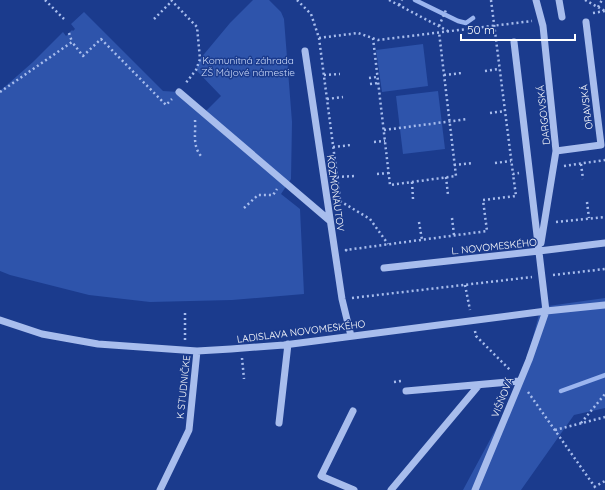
<svg xmlns="http://www.w3.org/2000/svg" width="605" height="490" font-family="Quicksand,sans-serif">
<style>
.green{fill:#2e54ab}
.lines{fill:none;stroke-linecap:round;stroke-linejoin:round}
.stream{stroke:#9bb5ef;stroke-width:4.5}
.path{stroke:#a8bded;stroke-width:2.5;stroke-dasharray:2 3;stroke-linecap:butt}
.minor{stroke:#a8bded;stroke-width:7}
.labels{text-anchor:middle;stroke-width:3;stroke-linejoin:round;paint-order:stroke}
.park-label{font-size:10px;fill:#cddbfa;stroke:#1b3b8d}
.street-label{font-size:10px;fill:#fff;stroke:#1b3b8d}
</style>
<rect width="100%" height="100%" fill="#1b3b8d"/>
<path class="green" d="M 253,0 L 269,0 L 281,12 L 284,19 L 292,122 L 291,179 L 281,194 L 300,209 L 304,294 L 232,300 L 150,302 L 89,295 L 10,275 L 0,271 L 0,91 L 33,62 L 63,32 L 66,36 L 72,30 L 73,31 L 75,29 L 71,24 L 84,12 L 163,91 L 179,92 L 204,113 L 221,96 L 196,70 L 200,59 L 230,23 Z
M 423,44 L 428,86 L 382,92 L 376,50 Z
M 438,91 L 445,149 L 403,154 L 396,96 Z
M 605,298 L 605,408 L 574,415 L 521,490 L 463,490 L 521,382 L 541,307 Z"/>
<g class="lines">
<path class="stream" d="M 415,0 L 458,21 L 466,23 L 473,18
M 561,391 L 605,375"/>
<path class="path" d="M 45,0 L 64,19
M 171,0 L 197,27 L 200,59 L 196,70 L 185,84
M 297,0 L 311,14 L 319,38 L 340,199
M 389,0 L 448,31
M 491,0 L 513,174 L 519,173
M 585,0 L 605,11
M 399,5 L 402,0
M 598,7 L 602,0
M 593,13 L 605,11
M 154,19 L 172,1
M 439,26 L 446,10
M 69,33 L 72,42
M 319,38 L 358,33 L 378,40 L 532,21
M 373,38 L 390,185 L 456,176 L 439,32
M 485,71 L 499,69
M 324,75 L 340,74
M 444,75 L 462,73
M 369,78 L 377,77
M 370,84 L 378,83
M 0,92 L 72,42 L 83,56 L 101,39 L 166,105 L 172,99
M 327,99 L 343,97
M 490,113 L 505,111
M 195,120 C 196,133 192,145 201,156
M 384,130 L 468,119
M 374,142 L 385,141
M 333,147 L 351,145
M 495,163 L 511,161
M 581,164 L 583,179
M 454,165 L 473,163
M 564,166 L 605,160
M 377,174 L 389,173
M 337,177 L 355,176
M 446,177 L 448,195
M 412,182 L 413,199
M 340,201 L 370,219 L 388,244
M 587,202 L 589,218
M 244,208 L 258,195 L 273,195 L 277,189
M 452,218 L 454,235
M 419,222 L 422,240
M 556,222 L 605,217
M 347,251 L 346,250 L 487,231 L 483,200 L 516,196 L 513,174
M 553,275 L 605,269
M 465,285 L 470,310
M 352,298 L 532,277
M 475,331 L 476,336 L 511,371
M 185,340 L 185,312
M 242,358 L 244,379
M 394,382 L 401,381
M 528,392 L 597,490
M 581,423 L 605,394
M 555,430 L 605,417
M 594,487 L 605,481"/>
<path class="minor" d="M 536,0 L 543,26 L 556,151 L 541,243
M 559,0 L 562,17
M 305,51 L 342,299 L 351,336
M 179,92 L 329,220
M 556,151 L 601,145 L 586,22
M 384,268 L 539,251 L 605,243
M 0,320 L 42,334 L 98,344 L 197,351 L 231,349 L 284,345 L 546,311 L 605,305
M 406,391 L 520,381
M 353,411 L 321,476 L 354,490
M 279,423 L 288,344
M 160,490 L 189,430 L 197,351
M 391,490 L 479,385
M 475,490 L 529,360 L 546,311 L 514,42"/>
</g>
<g class="labels">
<g class="park-label">
<text x="248" y="64">Komunitná záhrada<tspan x="248" dy="12">ZŠ Májové námestie</tspan></text>
</g>
<g class="street-label">
<text transform="translate(586 107) rotate(-97)" y="4">ORAVSKÁ</text>
<text transform="translate(543 115) rotate(-96)" y="4">DARGOVSKÁ</text>
<text transform="translate(336 193) rotate(82)" y="4">KOZMONAUTOV</text>
<text transform="translate(494 246) rotate(-6)" y="4">L. NOVOMESKÉHO</text>
<text transform="translate(301 331) rotate(-7)" y="4">LADISLAVA NOVOMESKÉHO</text>
<text transform="translate(183 387) rotate(-84)" y="4">K STUDNIČKE</text>
<text transform="translate(502 397) rotate(-68)" y="4">VIŠŇOVÁ</text>
</g>
</g>
<path d="M461 34v6h114v-6" fill="none" stroke="#ffffff" stroke-width="2"/>
<text x="467" y="34" font-size="12" fill="#ffffff" stroke="#1b3b8d" stroke-width="3" paint-order="stroke">50 m</text>
</svg>
